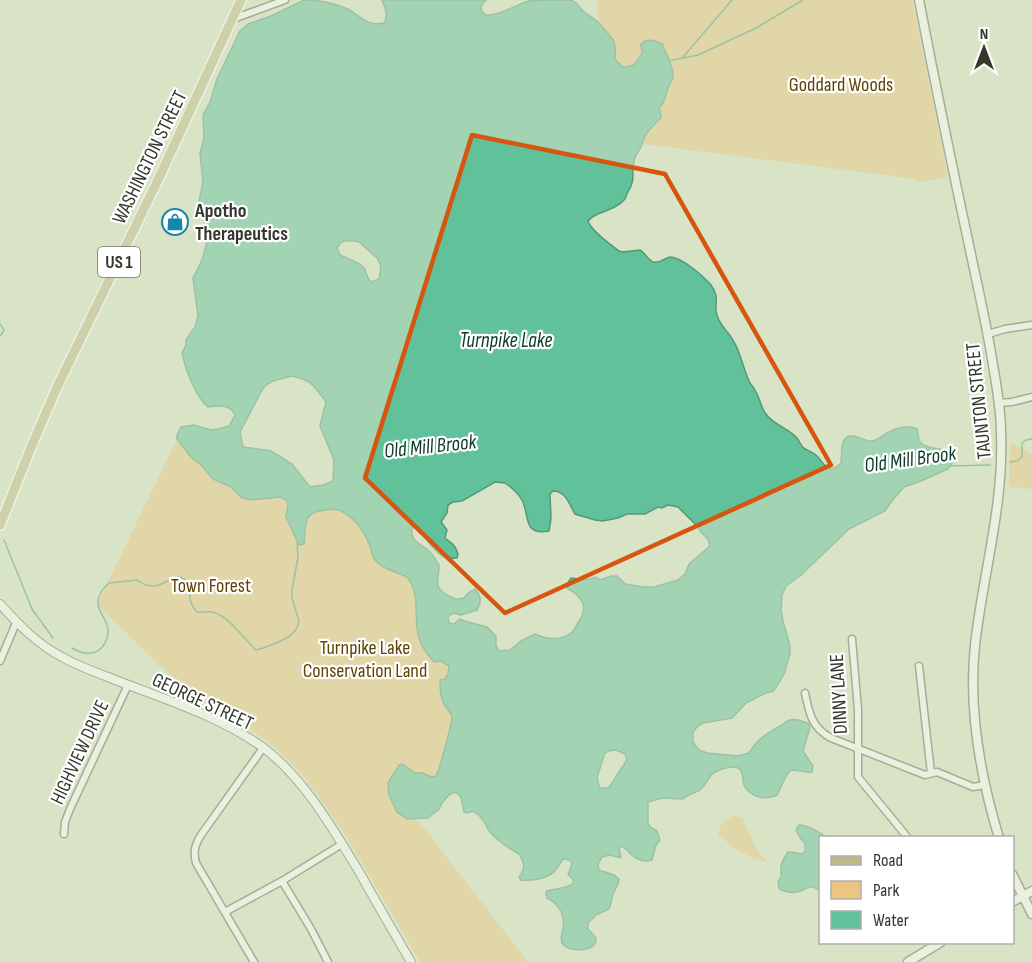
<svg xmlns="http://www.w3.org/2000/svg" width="1032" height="962" font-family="'Sofia Sans Condensed',sans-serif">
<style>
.green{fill:#ebc581}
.water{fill:#61c19b;stroke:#54987a;stroke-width:1.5;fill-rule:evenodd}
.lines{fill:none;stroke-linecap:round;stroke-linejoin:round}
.stream{stroke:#54987a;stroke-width:1.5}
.minor-casing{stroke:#656e54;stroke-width:9}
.tertiary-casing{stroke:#656e54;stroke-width:10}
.secondary-casing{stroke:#656e54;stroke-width:11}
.primary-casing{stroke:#fff;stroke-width:12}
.minor{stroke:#fff;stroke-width:6}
.tertiary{stroke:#fff;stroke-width:8}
.secondary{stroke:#fff;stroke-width:8}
.primary{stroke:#bfb986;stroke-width:9}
.marked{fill:none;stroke:#d6560f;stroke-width:4.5;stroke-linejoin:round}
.labels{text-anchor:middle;stroke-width:4.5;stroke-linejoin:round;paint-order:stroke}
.shield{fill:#fff;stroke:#71746b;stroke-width:1.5}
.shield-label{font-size:18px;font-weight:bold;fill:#34382c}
.park-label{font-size:20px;fill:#604403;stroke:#fff}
.street-label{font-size:20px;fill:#34382c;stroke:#fff}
.poi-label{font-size:20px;font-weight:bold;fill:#34382c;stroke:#fff;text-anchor:start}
.water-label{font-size:21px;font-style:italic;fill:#0e392a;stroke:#fff}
</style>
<rect width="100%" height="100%" fill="#d9e4c6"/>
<path class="green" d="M 596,0 L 912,0 L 948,177 L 917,183 L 916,179 L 643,144 L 646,135 L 661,118 L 661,115 L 659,108 L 666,100 L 667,89 L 671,82 L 669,61 L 662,44 L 650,40 L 641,48 L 642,53 C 637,62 632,70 620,66 L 615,59 L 616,47 L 615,43 L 600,25 Z
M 177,439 L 191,457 L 201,465 L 209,475 L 213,479 L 231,487 L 241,497 L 249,500 L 280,497 L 286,500 L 288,503 L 286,517 L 304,540 L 305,522 C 314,512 325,508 339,510 C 356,521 369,534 372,555 L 392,571 L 405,575 L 411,581 L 416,599 L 417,630 L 419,640 L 434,662 L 441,661 L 449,666 L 448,674 L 445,679 L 440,681 C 440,688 440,697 444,704 C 446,708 450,712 452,716 C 453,720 439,771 436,776 L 431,777 L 423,773 L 415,773 L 406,767 L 397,766 L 388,786 L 391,801 L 397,812 L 407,819 L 417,819 L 528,962 L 420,962 L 352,846 L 334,818 L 306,779 L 285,757 L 267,741 L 246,727 L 204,707 L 97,605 Z
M 1010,442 L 1032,454 L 1032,489 L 1009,487 Z
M 733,816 L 742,818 L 759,854 L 766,859 L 767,862 L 754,859 L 734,848 L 718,834 L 721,824 Z"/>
<path class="water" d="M 304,0 C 319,0 334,3 348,9 C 360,16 368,27 384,23 C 389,15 385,9 382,0 L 486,0 L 482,4 L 481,10 L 485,15 C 501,16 514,5 529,1 C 534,0 565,0 571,0 C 579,3 579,8 584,12 C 590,16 594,18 599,23 C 612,39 617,38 615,59 L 621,66 C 632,70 637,62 642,53 L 641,44 C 647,38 655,40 662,44 C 666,53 674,67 673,77 C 672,81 668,86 667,91 C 664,100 666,100 659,108 L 661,115 L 661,118 C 655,124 649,129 645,136 C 643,140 642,145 640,149 C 637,153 635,156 634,161 C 631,175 636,179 628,192 C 624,199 629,194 624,200 C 614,212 595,211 588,221 C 591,231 610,244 619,251 L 623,252 L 640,250 C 645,253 648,260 653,262 C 660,264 664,258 670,257 C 682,257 704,277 711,285 C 721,299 713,303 717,315 C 719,325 730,333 734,342 C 741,354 743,368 749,381 C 751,385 754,388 756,392 C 760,399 761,407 765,413 C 774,426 789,428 797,438 C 800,442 800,446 805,449 C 809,451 813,452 817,456 C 824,463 828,476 841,463 C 842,456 840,445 845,439 C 852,431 864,442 872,441 C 877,440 876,440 881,437 C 891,430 904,423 917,429 C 918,433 918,440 921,443 C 932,453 952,443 952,464 L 948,469 L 921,481 L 904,487 L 891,502 L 885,511 L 849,529 L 801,575 L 786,586 L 782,595 L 781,610 L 783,621 L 790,646 L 790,654 L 784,674 L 777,686 L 773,691 L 766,693 L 746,703 L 732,718 L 703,723 L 697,727 L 693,732 L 693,742 L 699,750 L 707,753 L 738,756 L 749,753 C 758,738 768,733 782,725 C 787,722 785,721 790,720 C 796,718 803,721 809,724 L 810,727 L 803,751 L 813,766 L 812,772 C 806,773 799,770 792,770 C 786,771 781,789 777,795 C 765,801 750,797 744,785 C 742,781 744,775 741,771 C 737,763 721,769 715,772 C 708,776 706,786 700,790 C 694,794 688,794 683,799 L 662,798 L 648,802 L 648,823 L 650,827 L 657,831 L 660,840 L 656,845 L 652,860 C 637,864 632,854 622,846 L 619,848 L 621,858 L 610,855 L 602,857 L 598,864 L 599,870 L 614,875 L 619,879 C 619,885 616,887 614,892 C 612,897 611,903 609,909 L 596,915 L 588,923 L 588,929 L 596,938 C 596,940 595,945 593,946 C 586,952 567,951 562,943 C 560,938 562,934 563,929 C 565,915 559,904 547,898 L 546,893 L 547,891 L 566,887 L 573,884 L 573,879 L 568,875 L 572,863 L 570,860 L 563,859 C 561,862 559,865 557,868 C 550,879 533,881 521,880 L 519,877 C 526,869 524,862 519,854 C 509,849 494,838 488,829 C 485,823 482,817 476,813 C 472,810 471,812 467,813 L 464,812 L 461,797 L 456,792 L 450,794 L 442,803 L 439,809 L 428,818 L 407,819 L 397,812 L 389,795 L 388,783 L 399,765 L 402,764 L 415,773 L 423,773 L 431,777 L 436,776 C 439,772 453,720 452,716 C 450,712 446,708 444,704 C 440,698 440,688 440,680 L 445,679 L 448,674 L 449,666 L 441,661 L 434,662 C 428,655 421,647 419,638 C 413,619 421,595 408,578 C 398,571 384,571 376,561 C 371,556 372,550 369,544 C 364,530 353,516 339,510 C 334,508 329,510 325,510 C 301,512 306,528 304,544 L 299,545 L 286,517 L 288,504 L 286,500 L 280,497 L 249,500 L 241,497 L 231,487 L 213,479 L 201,465 L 191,457 L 177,439 L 177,435 L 181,427 L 194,425 L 211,430 L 219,429 L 229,426 L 235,415 C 230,403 218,406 208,407 C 196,398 185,368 182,353 L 186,345 L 186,340 L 195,327 L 198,316 L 193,278 L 202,260 L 206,246 L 206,229 L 199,201 L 203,182 L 200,153 L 204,138 L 203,115 L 210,102 L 217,79 L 240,31 L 248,24 L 271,16 ZM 344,241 L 355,241 L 359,242 L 377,258 L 381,266 L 379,279 L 371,282 C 366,277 367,273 364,268 C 359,261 347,259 340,255 L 337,248 L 340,243 ZM 291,376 C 311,379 315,387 326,402 L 320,426 L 334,460 L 333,481 L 323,485 L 310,487 L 292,464 L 271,451 L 243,447 L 240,432 L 262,390 L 266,385 L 273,381 ZM 495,482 L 505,483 C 511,487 518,493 522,500 C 530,515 522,536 549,531 L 551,519 L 550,494 L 553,491 C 566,491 569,504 575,514 L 595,520 L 603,521 L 618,518 L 627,514 L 645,514 L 658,507 L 662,508 L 668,505 L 678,507 L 698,527 L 701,532 L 708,539 L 710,546 L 689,564 L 685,574 L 678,580 L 654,587 L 643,587 L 625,584 L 617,576 L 611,576 L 600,580 L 596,577 L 586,580 L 571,578 L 567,584 L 567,588 C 572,591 578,594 581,600 C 586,606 583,616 579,621 C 576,625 575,630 571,633 C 560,641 546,639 535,634 L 521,641 L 510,650 L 499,651 L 496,646 L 496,636 L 487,627 L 464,621 L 460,619 L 454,624 L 449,623 L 448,617 L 453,613 L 461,615 L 477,610 C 482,602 481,595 475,589 L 467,594 L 464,598 C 457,600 455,599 449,596 C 432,587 439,581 439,565 C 436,561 434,556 430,552 C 422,544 407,541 413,526 L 415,525 L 418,526 C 423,536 436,554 446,558 C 450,559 453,558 457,558 L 458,554 C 455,544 452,544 445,538 L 447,530 L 441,522 L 447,513 L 448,505 L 453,502 L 462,501 ZM 616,750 L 625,754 L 627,759 L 625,763 L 610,786 L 608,788 L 600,788 C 595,776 598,776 601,765 C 605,754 602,751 616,750 Z
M 799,825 C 807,825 820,832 826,837 L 820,838 L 820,891 C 808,882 808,890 797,892 C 792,893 786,892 781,890 L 779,888 L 778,882 L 781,877 L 781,866 L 783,860 L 788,852 L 792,852 L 801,854 L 805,852 L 805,843 L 801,839 L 796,830 Z"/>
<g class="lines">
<path class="stream" d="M 683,57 L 732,0
M 669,61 L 698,55 L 756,28 L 803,0
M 0,324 L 4,330 L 0,336
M 1010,462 L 1017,461 L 1022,457 L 1022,443 L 1026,440 L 1032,439
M 949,466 L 990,465
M 4,540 L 32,609 L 53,638
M 72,648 C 77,651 83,654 90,653 C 103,653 111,636 107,625 C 105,617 98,612 98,603 C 98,595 103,588 109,583 L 137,580 C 160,597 169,572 182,578 C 192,582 189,592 190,599 C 191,604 194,609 197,612 C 202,613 207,611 212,612 C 228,615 244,639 256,650 C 262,649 288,639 292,634 C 296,631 298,625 299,621 L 292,598 L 292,590 L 298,557 L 297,543"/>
<defs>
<path id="minor" d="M 233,19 L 285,0
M 988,334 L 1005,329 L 1032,325
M 999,403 L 1012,402 L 1032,397
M 852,639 L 858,710 L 858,777 L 908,838
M 0,661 L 16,623
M 919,666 L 931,773
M 805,693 C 809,713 812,728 831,738 L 925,775 L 937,772 L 973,787 L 985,785
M 64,834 L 65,822 L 70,809 L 128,685
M 282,881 L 311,929 L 328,962
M 225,912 L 282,881 L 342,844
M 254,962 L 196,863 C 193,851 195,845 201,835 L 263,748"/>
<path id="tertiary" d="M 0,604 C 18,624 37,644 62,657 C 76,665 92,671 108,677 C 160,698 215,714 261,746 C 303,776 335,832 361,875 C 377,904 394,933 411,962"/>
<path id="secondary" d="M 919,0 C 935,83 952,166 970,250 C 978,288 987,327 993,365 C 997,388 1001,410 1001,433 C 1004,505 983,574 975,645 C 968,710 980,775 999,838
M 1012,874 L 1032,914
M 1012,902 L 1032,891
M 908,962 L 941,942"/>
<path id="primary" d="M 0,525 L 32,445 L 58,385 L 158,180 L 241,0"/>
</defs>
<use href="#minor" class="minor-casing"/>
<use href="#tertiary" class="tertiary-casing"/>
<use href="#secondary" class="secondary-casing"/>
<use href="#primary" class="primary-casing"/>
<use href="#minor" class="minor"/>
<use href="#tertiary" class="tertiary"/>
<use href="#secondary" class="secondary"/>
<use href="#primary" class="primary"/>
</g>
<path d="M0 0H1032V962H0ZM 472,135 L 665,174 L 831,465 L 505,613 L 365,478 Z" fill="#d9e4c6" fill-opacity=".55" fill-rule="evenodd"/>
<path class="marked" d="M 472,135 L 665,174 L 831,465 L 505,613 L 365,478 Z"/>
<defs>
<symbol id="shop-ring" viewBox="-11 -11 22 22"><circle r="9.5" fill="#fff" stroke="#1885ac" stroke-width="1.5"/><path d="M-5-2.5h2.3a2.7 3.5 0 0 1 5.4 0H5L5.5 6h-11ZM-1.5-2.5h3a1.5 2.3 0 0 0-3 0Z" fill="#1885ac"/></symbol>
</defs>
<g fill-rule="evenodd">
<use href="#shop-ring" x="160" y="207" width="30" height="30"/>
</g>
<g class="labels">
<rect class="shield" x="98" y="247" width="42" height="30" rx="4.5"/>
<g class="shield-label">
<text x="119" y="268">US 1</text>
</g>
<g class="park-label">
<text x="841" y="91">Goddard Woods</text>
<text x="211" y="592">Town Forest</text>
<text x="365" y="654">Turnpike Lake<tspan x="365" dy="23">Conservation Land</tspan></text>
</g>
<g class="street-label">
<text transform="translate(149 157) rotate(-64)" y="7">WASHINGTON STREET</text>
<text transform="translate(978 401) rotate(-96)" y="7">TAUNTON STREET</text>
<text transform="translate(838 694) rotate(-93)" y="7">DINNY LANE</text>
<text transform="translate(203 701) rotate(25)" y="7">GEORGE STREET</text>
<text transform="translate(79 752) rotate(-65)" y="7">HIGHVIEW DRIVE</text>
</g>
<g class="poi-label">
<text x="195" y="217">Apotho<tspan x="195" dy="23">Therapeutics</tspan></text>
</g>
<g class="water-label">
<text x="506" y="347">Turnpike Lake</text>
<text transform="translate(430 446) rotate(-6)" y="7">Old Mill Brook</text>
<text transform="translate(910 459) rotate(-8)" y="7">Old Mill Brook</text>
</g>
</g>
<rect x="819" y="836" width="195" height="108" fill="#ffffff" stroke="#aeafab" stroke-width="1.5"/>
<rect x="831" y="856" width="30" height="9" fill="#bfb986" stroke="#aeafab" stroke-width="1.5"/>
<text x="873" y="866" font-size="18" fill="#34382c">Road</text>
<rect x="831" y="881" width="30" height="18" fill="#ebc581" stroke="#aeafab" stroke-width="1.5"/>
<text x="873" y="896" font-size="18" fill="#34382c">Park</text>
<rect x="831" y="911" width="30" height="18" fill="#61c19b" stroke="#aeafab" stroke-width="1.5"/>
<text x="873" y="926" font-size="18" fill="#34382c">Water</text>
<g transform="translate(984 48)" stroke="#ffffff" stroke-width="4.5" paint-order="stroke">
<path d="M0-4.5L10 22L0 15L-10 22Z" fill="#34382c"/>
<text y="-9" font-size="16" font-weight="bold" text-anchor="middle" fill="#34382c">N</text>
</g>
</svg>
